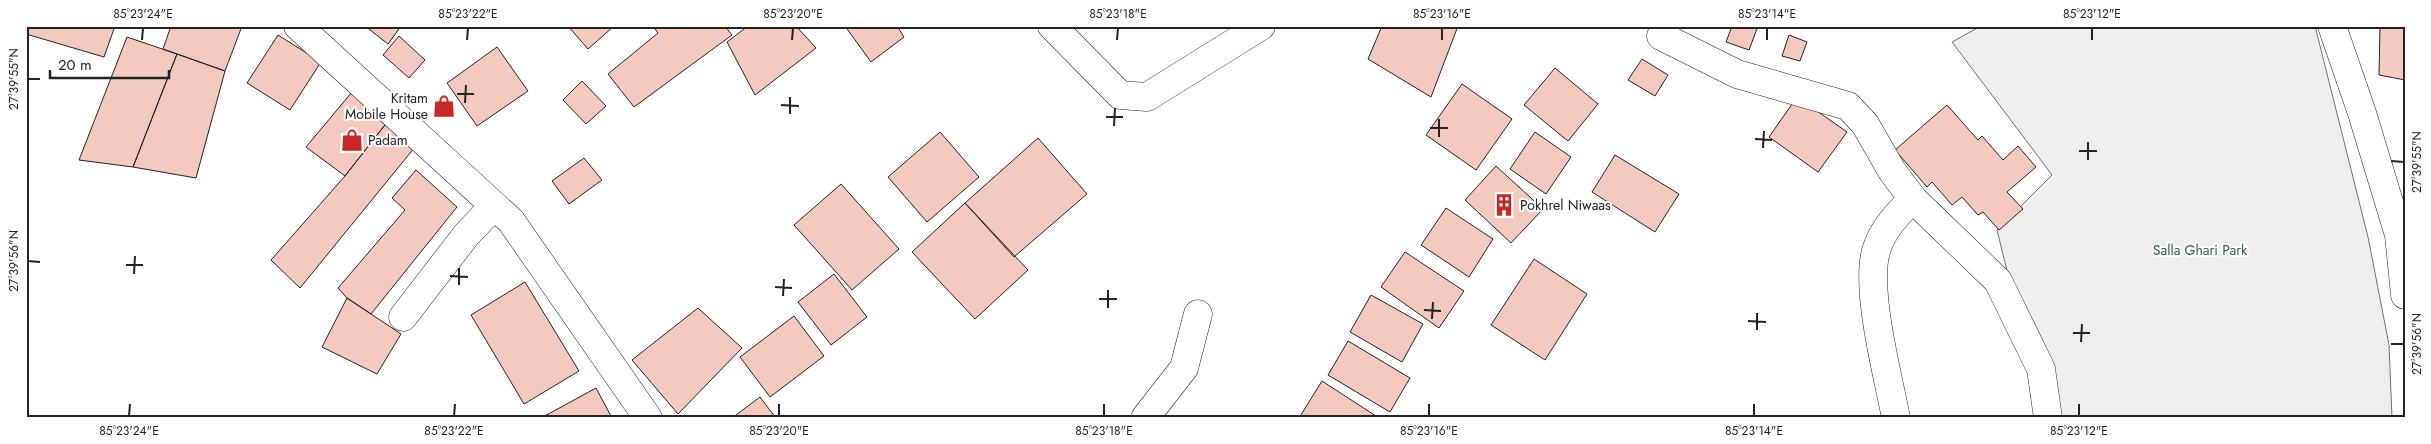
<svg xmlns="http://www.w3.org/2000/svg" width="2431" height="444" font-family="Jost,sans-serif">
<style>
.green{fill:#eee;stroke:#6f6f6f}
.building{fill:#f3c9c0;stroke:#222}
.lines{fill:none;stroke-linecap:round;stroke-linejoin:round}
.minor-casing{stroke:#222;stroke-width:29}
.minor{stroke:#fff;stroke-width:28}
.ticks{fill:none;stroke:#222;stroke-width:2}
.labels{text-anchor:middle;stroke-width:4;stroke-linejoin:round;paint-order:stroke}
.poi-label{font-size:14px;fill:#222;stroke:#fff;text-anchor:start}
.park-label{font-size:14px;fill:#2f5e38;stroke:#fff}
.neatline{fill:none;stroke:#222;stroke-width:2}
.ticks-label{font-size:12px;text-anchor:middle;fill:#222}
</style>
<rect width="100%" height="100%" fill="#fff"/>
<path class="green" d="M 1981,26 L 2315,26 L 2368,237 L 2389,345 L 2392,418 L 2055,418 L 2015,303 L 1997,230 L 2052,175 L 1952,42 Z"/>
<path class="building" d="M 26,26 L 115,26 L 104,57 L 26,34 Z
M 171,26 L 242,26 L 225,71 L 163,49 Z
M 365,26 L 401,26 L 388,44 Z
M 568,26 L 614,26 L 588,49 Z
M 653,26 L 725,26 L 732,35 L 634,107 L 608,74 L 658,33 Z
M 748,26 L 796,26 L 816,48 L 755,95 L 727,42 Z
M 845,26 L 897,26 L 904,37 L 871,62 Z
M 1382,26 L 1458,26 L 1431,97 L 1368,59 Z
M 1732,26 L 1758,26 L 1749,50 L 1726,42 Z
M 2380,26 L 2405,26 L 2405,80 L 2379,75 Z
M 278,35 L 321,62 L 290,110 L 247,83 Z
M 1789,35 L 1807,42 L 1800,61 L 1782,56 Z
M 399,36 L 425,60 L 409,78 L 383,55 Z
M 127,37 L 177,54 L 133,167 L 79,160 Z
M 497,47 L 528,91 L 477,126 L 447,83 Z
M 177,54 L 225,71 L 196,178 L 133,167 Z
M 1642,59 L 1668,75 L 1655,96 L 1628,80 Z
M 1555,68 L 1598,104 L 1568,141 L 1524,105 Z
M 582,81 L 606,106 L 586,124 L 563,100 Z
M 1462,84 L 1512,119 L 1476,170 L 1426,135 Z
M 352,92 L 388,121 L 345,176 L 306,147 Z
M 1797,97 L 1847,132 L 1818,172 L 1769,137 Z
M 1947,105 L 1978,140 L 1982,136 L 2003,160 L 2018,146 L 2036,167 L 2007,192 L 2023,209 L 1999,230 L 1983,212 L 1978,215 L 1962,197 L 1952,205 L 1932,182 L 1927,187 L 1895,150 Z
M 388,121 L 415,147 L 300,288 L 271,260 L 345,176 Z
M 940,132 L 979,177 L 927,222 L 888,177 Z
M 1535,132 L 1571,157 L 1546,194 L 1510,169 Z
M 1038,138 L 1087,194 L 1014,257 L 965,203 Z
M 1615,155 L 1679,194 L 1655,232 L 1592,192 Z
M 584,158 L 602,180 L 569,204 L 552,181 Z
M 1496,166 L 1543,209 L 1511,243 L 1465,200 Z
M 416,170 L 457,207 L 371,314 L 347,298 L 338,288 L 405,210 L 392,198 Z
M 841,184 L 899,249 L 852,290 L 794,225 Z
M 965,203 L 1028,270 L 975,319 L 912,252 Z
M 1446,208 L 1493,239 L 1469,277 L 1421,245 Z
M 1405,252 L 1464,291 L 1439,328 L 1381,287 Z
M 1534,259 L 1587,294 L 1545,360 L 1491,325 Z
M 834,274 L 867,317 L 831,345 L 798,302 Z
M 525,282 L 579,371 L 524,404 L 471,315 Z
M 1371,295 L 1423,324 L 1402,362 L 1350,332 Z
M 347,298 L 401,334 L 377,374 L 322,347 Z
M 698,308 L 742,348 L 678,414 L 632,360 Z
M 794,316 L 824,356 L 770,397 L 740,357 Z
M 1348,341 L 1410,378 L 1390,412 L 1328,375 Z
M 1322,381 L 1379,418 L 1299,418 Z
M 596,388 L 612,418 L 541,418 Z
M 760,397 L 775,417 L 732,418 Z"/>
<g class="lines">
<defs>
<path id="minor" d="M 298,26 L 511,221 L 648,418
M 1052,26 L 1120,95 L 1147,97 L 1261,26
M 1666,26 L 1661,36 L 1737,74 L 1848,106 L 1865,124 L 1892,171 L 1913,199 L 1998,281 L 2041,369 L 2048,418
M 2332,26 L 2362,113 L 2399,235 L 2405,295
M 403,317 L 467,234 L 494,206
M 1145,418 L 1184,368 L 1198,314
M 1896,418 C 1888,376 1865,290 1876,251 C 1882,230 1897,214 1913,199"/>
</defs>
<use href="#minor" class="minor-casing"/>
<use href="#minor" class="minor"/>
</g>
<path class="ticks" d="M 142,40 L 143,28M 467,40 L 468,28M 792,40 L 793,28M 1117,40 L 1118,28M 1442,40 L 1442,28M 1767,40 L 1767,28M 2092,40 L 2092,28M 28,79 L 40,79M 457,94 L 474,94M 465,103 L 466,85M 781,105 L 799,106M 790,114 L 790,97M 1106,117 L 1123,117M 1114,126 L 1115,108M 1430,128 L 1448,128M 1439,137 L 1439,119M 1755,139 L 1772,140M 1763,148 L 1764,131M 2079,151 L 2097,151M 2088,160 L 2088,142M 2391,161 L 2404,162M 28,261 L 40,262M 126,265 L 143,265M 134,274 L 135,256M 450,276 L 468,277M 459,285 L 459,268M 775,287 L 792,288M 783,296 L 784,279M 1099,299 L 1117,299M 1108,308 L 1108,290M 1424,310 L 1441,311M 1432,319 L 1433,302M 1748,321 L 1766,322M 1757,330 L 1757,313M 2073,333 L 2090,333M 2081,342 L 2082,324M 2391,344 L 2404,344M 129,416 L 130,404M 454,416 L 455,404M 779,416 L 779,404M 1104,416 L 1104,404M 1429,416 L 1429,404M 1754,416 L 1754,404M 2079,416 L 2079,404"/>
<defs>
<symbol id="shop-bare" viewBox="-9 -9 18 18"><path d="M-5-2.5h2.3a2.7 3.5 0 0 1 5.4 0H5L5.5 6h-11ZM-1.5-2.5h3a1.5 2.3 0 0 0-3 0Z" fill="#c62828" stroke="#fff" stroke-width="2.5" paint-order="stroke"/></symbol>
<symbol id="building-bare" viewBox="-9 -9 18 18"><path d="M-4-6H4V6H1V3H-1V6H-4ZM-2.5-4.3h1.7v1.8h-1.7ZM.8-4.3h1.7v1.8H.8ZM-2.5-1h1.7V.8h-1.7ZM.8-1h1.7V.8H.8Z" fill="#c62828" stroke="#fff" stroke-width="2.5" paint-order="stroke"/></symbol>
</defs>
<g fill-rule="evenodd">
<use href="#shop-bare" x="428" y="90" width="32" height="32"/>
<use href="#shop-bare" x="336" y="124" width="32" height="32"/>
<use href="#building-bare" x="1488" y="189" width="32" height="32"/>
</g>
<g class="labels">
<g class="poi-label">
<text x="428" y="103" text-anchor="end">Kritam<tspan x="428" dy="16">Mobile House</tspan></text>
<text x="368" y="145">Padam</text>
<text x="1520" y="210">Pokhrel Niwaas</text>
</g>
<g class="park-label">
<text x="2200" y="255">Salla Ghari Park</text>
</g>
</g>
<rect width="2431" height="444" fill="none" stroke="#ffffff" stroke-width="55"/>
<path d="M50 70v8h119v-8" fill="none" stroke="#222222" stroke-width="2.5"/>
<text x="58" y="70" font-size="15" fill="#222222" stroke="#ffffff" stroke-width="4" paint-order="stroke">20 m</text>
<rect x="28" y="28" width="2376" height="388" class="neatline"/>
<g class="ticks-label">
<text x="143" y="18">85°23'24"E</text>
<text x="468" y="18">85°23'22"E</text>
<text x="793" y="18">85°23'20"E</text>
<text x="1118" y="18">85°23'18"E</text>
<text x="1442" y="18">85°23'16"E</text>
<text x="1767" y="18">85°23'14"E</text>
<text x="2092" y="18">85°23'12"E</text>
<text transform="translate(14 79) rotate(-90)" y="4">27°39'55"N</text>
<text transform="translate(2417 162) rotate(-90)" y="4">27°39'55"N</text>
<text transform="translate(14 261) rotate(-90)" y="4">27°39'56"N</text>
<text transform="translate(2417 344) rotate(-90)" y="4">27°39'56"N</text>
<text x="129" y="435">85°23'24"E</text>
<text x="454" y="435">85°23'22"E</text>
<text x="779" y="435">85°23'20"E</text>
<text x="1104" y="435">85°23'18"E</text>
<text x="1429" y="435">85°23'16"E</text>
<text x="1754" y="435">85°23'14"E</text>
<text x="2079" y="435">85°23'12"E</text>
</g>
</svg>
